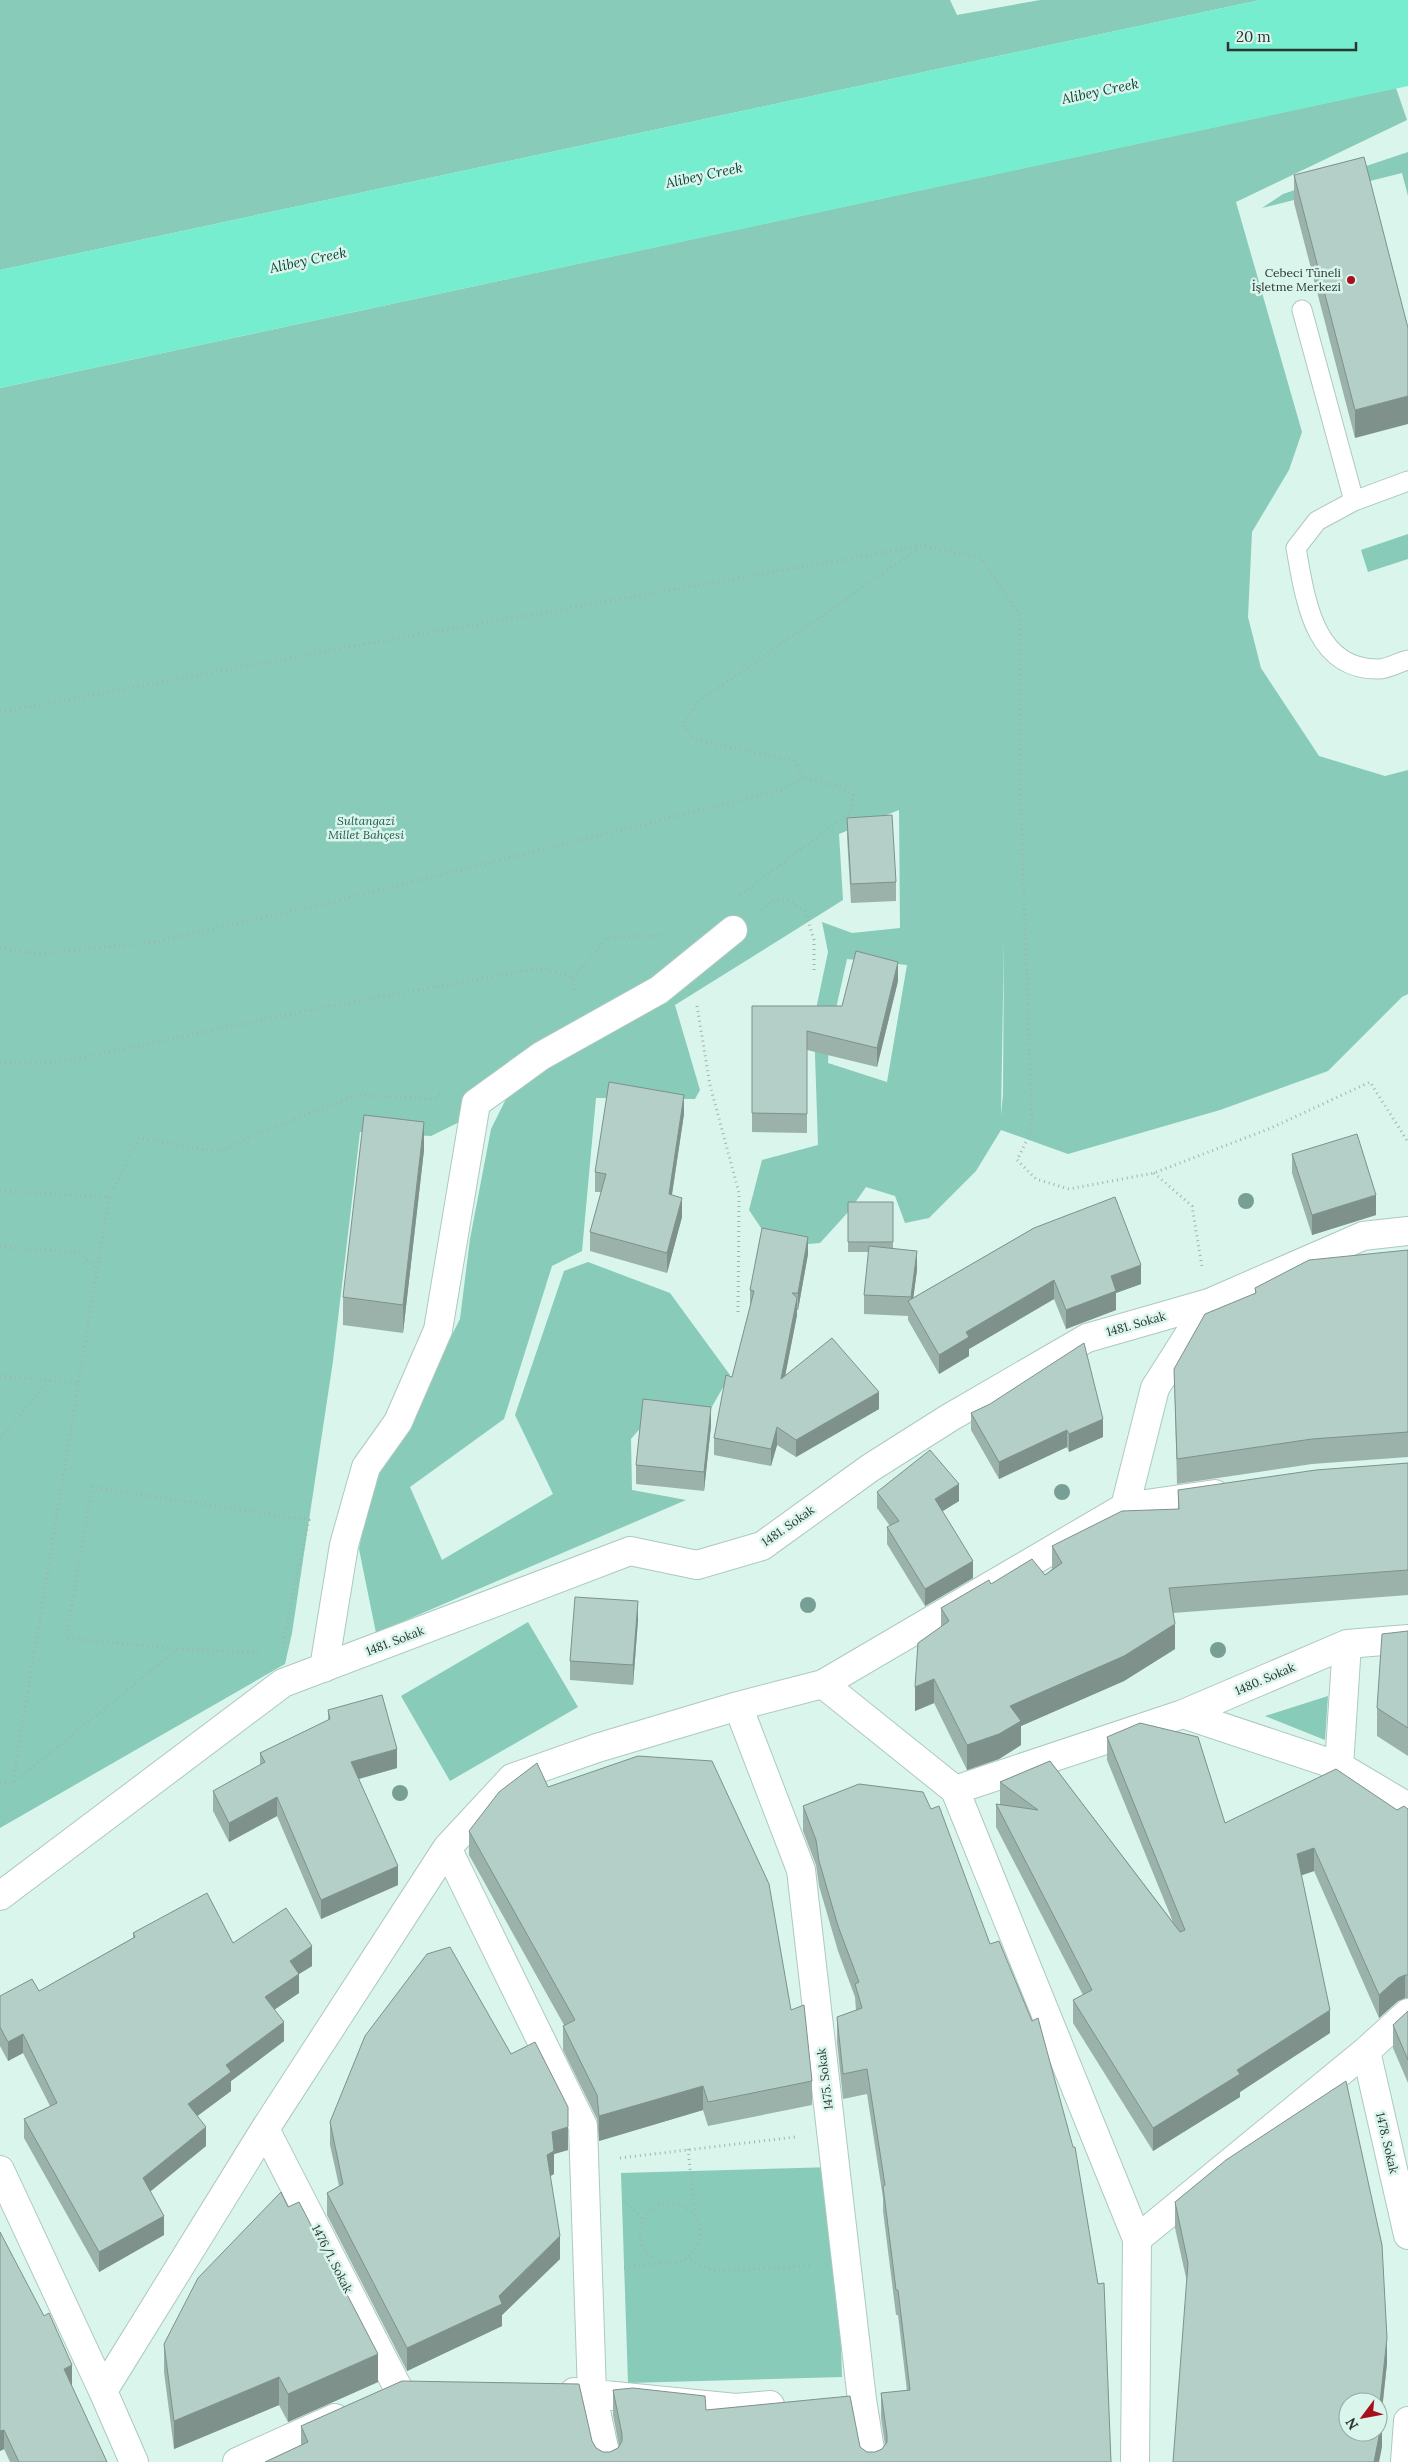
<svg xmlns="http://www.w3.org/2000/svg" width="1408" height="2462" font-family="Lora,serif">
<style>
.green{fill:#87cbb8;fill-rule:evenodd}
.water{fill:#77edd0}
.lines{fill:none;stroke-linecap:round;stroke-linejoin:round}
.lane-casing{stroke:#adc9c0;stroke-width:21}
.street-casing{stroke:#adc9c0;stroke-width:30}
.path{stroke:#9fb6af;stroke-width:3;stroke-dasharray:1 4;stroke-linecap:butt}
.lane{stroke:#fff;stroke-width:19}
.street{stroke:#fff;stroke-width:28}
.tree{fill:#779f95}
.wall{fill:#9bb2ab}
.shaded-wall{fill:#7e918b}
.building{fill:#b4cfc7;stroke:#7e918b;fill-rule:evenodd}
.poi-dot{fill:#a60f1c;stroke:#d9f5ec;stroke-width:2}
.labels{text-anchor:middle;stroke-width:5;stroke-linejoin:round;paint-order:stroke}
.poi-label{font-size:12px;fill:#2b3633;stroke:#d9f5ec;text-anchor:end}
.park-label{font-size:12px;font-style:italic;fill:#27594d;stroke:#d9f5ec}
.street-label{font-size:12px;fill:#2b3633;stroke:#d9f5ec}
.water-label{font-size:14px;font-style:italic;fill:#10453a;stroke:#d9f5ec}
</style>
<rect width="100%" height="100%" fill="#d9f5ec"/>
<path class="green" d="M 0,0 L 950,0 L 957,15 L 1040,0 L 1260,0 L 0,270 Z
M 1396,88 L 1407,120 L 1236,202 L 1302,432 L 1289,470 L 1252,532 L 1248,617 L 1261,668 L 1319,756 L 1385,776 L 1408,770 L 1408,994 L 1402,997 L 1328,1071 L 1220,1110 L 1068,1154 L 1001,1130 L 976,1171 L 929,1218 L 905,1223 L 895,1196 L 866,1187 L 850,1210 L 820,1243 L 796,1245 L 761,1228 L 749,1210 L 762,1160 L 818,1145 L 814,1024 L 830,1025 L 828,1063 L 887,1082 L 907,965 L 847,959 L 835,1013 L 815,1014 L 828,952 L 822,922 L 852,933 L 900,928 L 899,810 L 839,834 L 843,900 L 675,1005 L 700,1090 L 695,1099 L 596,1098 L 582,1251 L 552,1266 L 504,1419 L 410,1487 L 442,1560 L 553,1494 L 515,1415 L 564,1271 L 588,1262 L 670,1293 L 730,1375 L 705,1419 L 654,1412 L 631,1439 L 632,1490 L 686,1500 L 376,1633 L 359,1549 L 373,1471 L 429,1380 L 460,1319 L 470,1239 L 491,1129 L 506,1099 L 431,1136 L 360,1132 L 333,1361 L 292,1633 L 285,1664 L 0,1828 L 0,388 ZM 1004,938 L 1003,1094 L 1001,1116 L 1001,1115 Z
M 1408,152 L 1408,196 L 1402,173 L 1262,208 L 1283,194 Z
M 1408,534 L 1408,559 L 1368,572 L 1361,550 Z
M 528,1622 L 578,1707 L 450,1781 L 401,1696 Z
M 1328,1696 L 1325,1740 L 1265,1716 Z
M 835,2167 L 842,2377 L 628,2383 L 621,2173 Z"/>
<path class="water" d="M 1260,0 L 1408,0 L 1408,86 L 0,388 L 0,270 Z"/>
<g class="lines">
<defs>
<path id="lane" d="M 1302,310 L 1354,501
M 1408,481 L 1354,501 L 1317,521 L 1296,548 C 1305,597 1313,670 1378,669 C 1388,669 1399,662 1408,660"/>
<path id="street" d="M 1125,1507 L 1215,1494
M 324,1668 L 344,1545 L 366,1467 L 398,1422 L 438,1330 L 476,1103 L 541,1056 L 659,990 L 733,930
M 823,1684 L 955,1790 L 1137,2239 L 1135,2462
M 738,1706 L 801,1870 L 862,2400 L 872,2462
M 1183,1714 L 1347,1644
M 1339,1766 L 1347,1644 L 1408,1639
M 955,1790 L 1183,1714 L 1339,1766 L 1408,1807
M 447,1848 L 583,2126 L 592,2393 L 607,2462
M 0,1896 L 283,1683 L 630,1551 L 697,1565 L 762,1546 L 870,1468 L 949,1418 L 1087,1338 L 1209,1303
M 1366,2051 L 1408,2235
M 265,2129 L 399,2390
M 0,2170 L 103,2391 L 134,2462
M 1137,2239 L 1366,2051 L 1408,2013
M 103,2391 L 265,2129 L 447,1848 L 512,1778 L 597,1748 L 738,1706 L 823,1684 L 1125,1507 L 1155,1388 L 1209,1303 L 1363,1236 L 1408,1231
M 574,2392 L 736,2408 L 770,2405
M 237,2462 L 335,2418
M 1405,2462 L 1408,2421"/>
</defs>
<use href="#lane" class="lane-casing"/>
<use href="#street" class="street-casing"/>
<path class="path" d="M 0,712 L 365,644 L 921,546 L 981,558 L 1020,615 L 1020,784 L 1032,1130 L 1017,1160 L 1036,1179 L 1069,1189 L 1154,1173 L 1271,1128 L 1370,1082 L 1408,1142
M 740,895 L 850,813 L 853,795 L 840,787 L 804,777
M 761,910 L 774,900 L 791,901 L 805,911 L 814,940 L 814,971
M 0,948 L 37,954 L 155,942 L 323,904 L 782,790 L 804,777 L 794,761 L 695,740 L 682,725 L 698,702 L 919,548
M 573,978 L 607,937 L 668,935
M 697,1006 L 710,1085 L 739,1193 L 738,1316
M 0,1063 L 61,1062 L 320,1008 L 540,968 L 573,978 L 576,994
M 1154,1173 L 1192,1206 L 1202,1267
M 0,1191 L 109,1197 L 13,1782
M 109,1197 L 139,1138 L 219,1152 L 259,1133 L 357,1095 L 432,1099 L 441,1094
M 0,1247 L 79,1252 L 96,1268
M 0,1376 L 78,1383
M 0,1438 L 49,1380
M 178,1649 L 66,1638 L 92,1487 L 309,1520 L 283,1643
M 0,1783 L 13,1783 L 178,1649 L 262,1653
M 688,2149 L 695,2216
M 620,2158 L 795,2137
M 623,2200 L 643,2219
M640 2233a30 30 0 1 1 60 0a30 30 0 1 1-60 0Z
M 686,2259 L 716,2271 L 810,2266
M 624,2268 L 662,2263"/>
<use href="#lane" class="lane"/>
<use href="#street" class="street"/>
</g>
<g class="tree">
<circle cx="1246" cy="1201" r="8"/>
<circle cx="1062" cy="1492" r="8"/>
<circle cx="808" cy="1605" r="8"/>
<circle cx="1218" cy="1650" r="8"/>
<circle cx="400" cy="1793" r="8"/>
</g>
<path class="wall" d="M 1364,157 L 1355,438 L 1294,203 L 1294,175 Z
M 847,818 L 896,882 L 896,901 L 851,903 L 847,837 Z
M 898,981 L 877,1067 L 807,1050 L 807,1133 L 752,1132 L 752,1006 L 842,1006 Z
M 684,1114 L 672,1195 L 682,1217 L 667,1273 L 590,1251 L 590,1232 L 601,1192 L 595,1192 L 595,1172 Z
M 424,1150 L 403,1333 L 343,1325 L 343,1297 Z
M 1292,1154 L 1376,1215 L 1312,1235 L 1292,1173 Z
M 848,1202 L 893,1202 L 893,1248 L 917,1270 L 913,1298 L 1034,1228 L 1141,1284 L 1116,1293 L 1116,1310 L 1066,1329 L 1054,1299 L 969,1349 L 969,1356 L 939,1374 L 908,1320 L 908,1316 L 864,1314 L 864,1295 L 869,1252 L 848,1252 Z
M 1408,1250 L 1408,1457 L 1312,1464 L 1177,1484 L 1174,1369 L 1255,1293 L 1255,1288 Z
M 808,1254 L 798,1310 L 797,1310 L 797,1315 L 785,1376 L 879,1409 L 796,1457 L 777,1445 L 771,1466 L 714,1455 L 714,1438 L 732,1377 L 750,1308 L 750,1290 Z
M 971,1413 L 1103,1437 L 1069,1452 L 1067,1447 L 999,1479 L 971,1430 Z
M 711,1426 L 704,1491 L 636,1484 L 636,1465 Z
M 1408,1463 L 1408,1595 L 1173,1613 L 1175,1649 L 1124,1681 L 1021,1726 L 1021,1745 L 999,1759 L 967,1770 L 934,1703 L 915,1711 L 941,1627 L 941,1608 L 991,1584 L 1045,1575 L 1052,1569 L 1052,1546 L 1178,1509 L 1178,1490 Z
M 877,1492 L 959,1501 L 942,1511 L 973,1578 L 925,1606 L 887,1544 L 887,1527 L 890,1526 L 877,1508 Z
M 638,1620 L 633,1685 L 570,1680 L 570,1661 Z
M 1408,1631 L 1408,1756 L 1377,1736 L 1377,1708 Z
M 328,1710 L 397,1768 L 359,1779 L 398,1885 L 321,1919 L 277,1816 L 229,1842 L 213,1811 L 213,1791 L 260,1765 L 260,1753 L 328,1721 Z
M 1107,1737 L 1225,1823 L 1408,1809 L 1408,1998 L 1405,1998 L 1398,2001 L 1379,2018 L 1314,1871 L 1301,1875 L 1330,2033 L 1240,2092 L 1240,2097 L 1153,2151 L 1073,2023 L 1073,2000 L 1083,1995 L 996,1827 L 996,1804 L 1000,1805 L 1000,1782 L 1050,1761 L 1173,1922 L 1107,1760 Z
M 548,1787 L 791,2010 L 812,2081 L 812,2105 L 708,2126 L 703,2110 L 599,2141 L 597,2119 L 563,2050 L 563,2026 L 564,2025 L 469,1855 L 469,1831 Z
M 803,1806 L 1111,2462 L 265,2462 L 301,2445 L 301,2426 L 592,2441 L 596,2448 L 603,2452 L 610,2452 L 618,2448 L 619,2446 L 613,2415 L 613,2390 L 706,2410 L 860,2447 L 867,2452 L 875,2452 L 882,2449 L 885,2445 L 881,2418 L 881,2393 L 907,2391 L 898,2315 L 896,2315 L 883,2211 L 883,2198 L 867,2094 L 843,2099 L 837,2042 L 837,2017 L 856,2010 L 855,1997 L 838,1951 L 819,1886 L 816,1865 L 803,1831 Z
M 133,1933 L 233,1943 L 312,1966 L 299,1974 L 299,1993 L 275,2009 L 284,2041 L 231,2081 L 231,2091 L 197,2116 L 206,2146 L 150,2192 L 164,2235 L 99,2272 L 24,2138 L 24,2119 L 50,2106 L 23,2053 L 8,2061 L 0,2046 L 0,1996 L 39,1991 L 133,1938 Z
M 1408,2011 L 1408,2083 L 1393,2048 L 1393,2025 Z
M 511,2054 L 568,2150 L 554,2154 L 554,2174 L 550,2176 L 560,2259 L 502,2315 L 502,2326 L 407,2371 L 327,2215 L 327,2193 L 339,2186 L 330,2145 L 330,2122 Z
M 1175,2202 L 1387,2363 L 1381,2421 L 1382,2447 L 1187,2282 L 1175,2228 Z
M 0,2232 L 72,2385 L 71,2385 L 107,2462 L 10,2462 L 4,2449 L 0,2451 Z
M 164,2344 L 378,2382 L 288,2422 L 279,2405 L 174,2449 L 164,2372 Z"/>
<path class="shaded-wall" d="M 1408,396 L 1408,424 L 1355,438 L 1355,410 Z
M 898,962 L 898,981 L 877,1067 L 877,1048 Z
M 684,1095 L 684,1114 L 669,1213 L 669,1194 Z
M 424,1122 L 424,1150 L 403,1333 L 403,1305 Z
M 1376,1195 L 1376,1215 L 1312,1235 L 1312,1215 Z
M 682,1198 L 682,1217 L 667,1273 L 667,1253 Z
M 808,1237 L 808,1254 L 798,1310 L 798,1293 Z
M 917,1251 L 917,1270 L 912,1308 L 911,1307 L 911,1297 Z
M 1141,1265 L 1141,1284 L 1116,1293 L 1116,1310 L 1066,1329 L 1066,1310 L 1111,1276 Z
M 1054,1280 L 1054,1299 L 969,1349 L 969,1356 L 939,1374 L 939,1355 L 966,1332 Z
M 797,1298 L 797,1315 L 781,1397 L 781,1379 Z
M 879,1392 L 879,1409 L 796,1457 L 796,1440 Z
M 711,1407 L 711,1426 L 704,1491 L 704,1472 Z
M 1103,1419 L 1103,1437 L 1069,1452 L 1069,1434 Z
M 777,1427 L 777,1445 L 771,1466 L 771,1449 Z
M 1067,1430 L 1067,1447 L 999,1479 L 999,1462 Z
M 959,1484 L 959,1501 L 935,1516 L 935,1499 Z
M 973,1561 L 973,1578 L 925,1606 L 925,1589 Z
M 638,1601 L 638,1620 L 633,1685 L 633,1665 Z
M 1175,1624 L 1175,1649 L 1124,1681 L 1021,1726 L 1021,1745 L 999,1759 L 967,1770 L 967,1745 L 1010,1706 Z
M 934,1679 L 934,1703 L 915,1711 L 915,1687 Z
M 397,1749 L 397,1768 L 351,1781 L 351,1762 Z
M 277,1797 L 277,1816 L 229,1842 L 229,1823 Z
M 1314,1848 L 1314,1871 L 1297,1877 L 1297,1854 Z
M 398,1866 L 398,1885 L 321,1919 L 321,1900 Z
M 312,1946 L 312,1966 L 299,1974 L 299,1993 L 265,2016 L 265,1997 L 290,1961 Z
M 1405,1975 L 1405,1998 L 1398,2001 L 1379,2018 L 1379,1995 L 1398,1978 Z
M 1330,2010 L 1330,2033 L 1240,2092 L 1240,2097 L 1153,2151 L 1153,2128 L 1237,2070 Z
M 284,2022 L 284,2041 L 231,2081 L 231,2091 L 188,2123 L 188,2104 L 226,2065 Z
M 23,2034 L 23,2053 L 8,2061 L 8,2042 Z
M 703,2086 L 703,2110 L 599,2141 L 599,2116 Z
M 206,2127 L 206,2146 L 143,2197 L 143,2178 Z
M 568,2127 L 568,2150 L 554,2154 L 554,2174 L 547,2178 L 547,2155 L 552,2132 Z
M 164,2216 L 164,2235 L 99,2272 L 99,2252 Z
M 560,2236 L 560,2259 L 502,2315 L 502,2326 L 407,2371 L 407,2348 L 499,2296 Z
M 1387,2338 L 1387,2363 L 1379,2436 L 1382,2421 L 1382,2447 L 1379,2462 L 1374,2462 Z
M 378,2354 L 378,2382 L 288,2422 L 288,2394 Z
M 72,2365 L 72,2385 L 64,2388 L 64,2369 Z
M 279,2377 L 279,2405 L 174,2449 L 174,2421 Z
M 4,2430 L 4,2449 L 0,2451 L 0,2431 Z"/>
<path class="building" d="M 1364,157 L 1408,328 L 1408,396 L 1355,410 L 1294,175 Z
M 892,815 L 896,882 L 851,884 L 847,818 Z
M 856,951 L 898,962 L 877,1048 L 807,1031 L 807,1114 L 752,1113 L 752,1006 L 842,1006 Z
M 609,1082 L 684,1095 L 669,1194 L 682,1198 L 667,1253 L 590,1232 L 606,1174 L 595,1172 Z
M 364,1115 L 424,1122 L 403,1305 L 343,1297 Z
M 1357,1134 L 1376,1195 L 1312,1215 L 1292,1154 Z
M 1115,1197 L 1141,1265 L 1111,1276 L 1116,1291 L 1066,1310 L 1054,1280 L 966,1332 L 969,1337 L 939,1355 L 908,1301 L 1034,1228 Z
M 848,1202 L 893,1202 L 893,1242 L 848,1242 Z
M 762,1228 L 808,1237 L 798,1293 L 792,1293 L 797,1298 L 781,1379 L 832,1338 L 879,1392 L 796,1440 L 777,1427 L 771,1449 L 714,1438 L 726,1375 L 732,1377 L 754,1291 L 750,1290 Z
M 869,1246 L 917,1251 L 911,1297 L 864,1295 Z
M 1408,1250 L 1408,1432 L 1312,1439 L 1177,1459 L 1174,1369 L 1205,1314 L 1256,1293 L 1255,1288 L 1309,1260 Z
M 1084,1343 L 1103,1419 L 1069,1434 L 1067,1430 L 999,1462 L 971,1413 L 990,1404 Z
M 643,1399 L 711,1407 L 704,1472 L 636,1465 Z
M 930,1450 L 959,1484 L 935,1499 L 973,1561 L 925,1589 L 887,1527 L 899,1521 L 877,1492 Z
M 1408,1463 L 1408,1570 L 1169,1588 L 1175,1624 L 1124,1656 L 1010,1706 L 1021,1721 L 999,1734 L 967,1745 L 934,1679 L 915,1687 L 918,1643 L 949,1621 L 941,1608 L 989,1580 L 991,1584 L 1032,1559 L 1045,1575 L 1062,1563 L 1052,1546 L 1122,1511 L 1179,1509 L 1178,1490 L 1316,1470 Z
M 575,1597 L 638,1601 L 633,1665 L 570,1661 Z
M 1408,1631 L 1408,1728 L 1377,1708 L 1382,1634 Z
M 382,1695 L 397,1749 L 351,1762 L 398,1866 L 321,1900 L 277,1797 L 229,1823 L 213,1791 L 265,1762 L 260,1753 L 330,1719 L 328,1710 Z
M 1140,1723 L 1198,1737 L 1225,1823 L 1336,1769 L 1397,1810 L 1404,1806 L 1408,1809 L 1408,1975 L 1405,1975 L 1398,1978 L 1379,1995 L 1314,1848 L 1297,1854 L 1330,2010 L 1237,2070 L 1240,2074 L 1153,2128 L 1073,2000 L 1092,1990 L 996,1804 L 1038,1810 L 1000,1782 L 1050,1761 L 1180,1932 L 1185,1930 L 1107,1737 Z
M 638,1756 L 712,1761 L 769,1884 L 791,2010 L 804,2005 L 812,2081 L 708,2102 L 703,2086 L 599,2116 L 597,2095 L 563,2026 L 575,2020 L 469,1831 L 499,1792 L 537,1763 L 548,1787 Z
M 859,1784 L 923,1792 L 931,1809 L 939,1806 L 990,1944 L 999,1941 L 1032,2021 L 1038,2018 L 1073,2147 L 1075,2147 L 1098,2284 L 1104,2283 L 1111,2462 L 265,2462 L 308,2442 L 301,2426 L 402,2381 L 579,2384 L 592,2441 L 596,2448 L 603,2452 L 610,2452 L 618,2448 L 622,2441 L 622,2434 L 613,2390 L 633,2388 L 705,2396 L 706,2410 L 850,2396 L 860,2447 L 867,2452 L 875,2452 L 882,2449 L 887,2442 L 887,2435 L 881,2393 L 910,2390 L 898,2290 L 896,2290 L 883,2186 L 885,2185 L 867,2069 L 843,2074 L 837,2017 L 862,2008 L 855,1984 L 859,1982 L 838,1926 L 819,1861 L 816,1840 L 803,1806 Z
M 207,1893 L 233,1943 L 286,1908 L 312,1946 L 290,1961 L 299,1974 L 265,1997 L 284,2022 L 226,2065 L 231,2072 L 188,2104 L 206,2127 L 143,2178 L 164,2216 L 99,2252 L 24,2119 L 57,2103 L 23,2034 L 8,2042 L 0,2027 L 0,1996 L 32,1979 L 39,1991 L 135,1937 L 133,1933 Z
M 450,1947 L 511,2054 L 535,2042 L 568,2107 L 568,2127 L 552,2132 L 554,2151 L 547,2155 L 560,2236 L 499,2296 L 502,2304 L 407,2348 L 327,2193 L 343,2184 L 330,2122 L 365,2036 L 427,1954 Z
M 1408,2011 L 1408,2060 L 1393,2025 Z
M 1346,2081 L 1382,2245 L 1387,2338 L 1378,2421 L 1382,2421 L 1374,2462 L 1173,2462 L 1188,2263 L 1175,2202 L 1226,2160 ZM 1348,2402 L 1378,2402 L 1378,2432 L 1348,2432 Z
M 281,2192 L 288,2207 L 299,2202 L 378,2354 L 288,2394 L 279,2377 L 174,2421 L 164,2344 L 198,2278 Z
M 0,2232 L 44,2316 L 49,2313 L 72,2365 L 64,2369 L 107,2462 L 19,2462 L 4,2430 L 0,2431 Z"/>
<circle class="poi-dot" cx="1351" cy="280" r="5"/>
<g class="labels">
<g class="poi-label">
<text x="1341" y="277">Cebeci Tüneli<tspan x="1341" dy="14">İşletme Merkezi</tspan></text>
</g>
<g class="park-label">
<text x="366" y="825">Sultangazi<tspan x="366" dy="14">Millet Bahçesi</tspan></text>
</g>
<g class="street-label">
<text transform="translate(1136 1324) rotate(-16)" y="4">1481. Sokak</text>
<text transform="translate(788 1526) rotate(-35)" y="4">1481. Sokak</text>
<text transform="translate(395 1641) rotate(-21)" y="4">1481. Sokak</text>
<text transform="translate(1265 1679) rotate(-23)" y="4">1480. Sokak</text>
<text transform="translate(825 2079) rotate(-97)" y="4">1475. Sokak</text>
<text transform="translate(1387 2143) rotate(77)" y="4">1478. Sokak</text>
<text transform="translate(332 2259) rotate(63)" y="4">1476/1. Sokak</text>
</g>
<g class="water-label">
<text transform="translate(1100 91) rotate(-12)" y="5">Alibey Creek</text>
<text transform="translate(704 175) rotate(-12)" y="5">Alibey Creek</text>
<text transform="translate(308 260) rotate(-12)" y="5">Alibey Creek</text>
</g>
</g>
<g transform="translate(1363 2417) rotate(238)"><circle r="24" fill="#d9f5ec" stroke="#93a9a2"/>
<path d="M0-4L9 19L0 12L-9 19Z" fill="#a60f1c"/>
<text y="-8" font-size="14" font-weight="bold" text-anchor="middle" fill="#2b3633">N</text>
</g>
<path d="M1228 42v8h128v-8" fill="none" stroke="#2b3633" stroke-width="2.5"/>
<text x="1236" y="42" font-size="15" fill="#2b3633" stroke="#d9f5ec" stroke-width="4" paint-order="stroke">20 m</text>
</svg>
